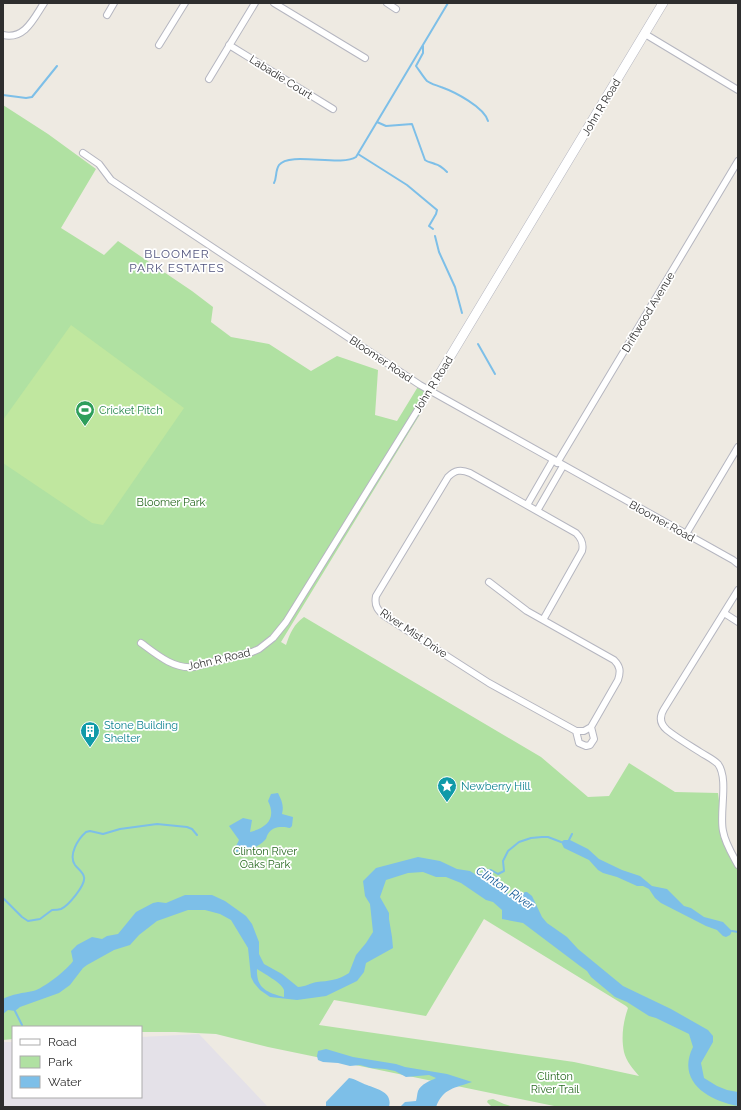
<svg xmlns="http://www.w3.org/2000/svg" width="741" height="1110" font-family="Raleway,sans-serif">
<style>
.industrial{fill:#e4e1e8}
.green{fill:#b0e1a2;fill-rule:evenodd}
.pitch{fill:#c0e79f}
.water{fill:#7dbfe8;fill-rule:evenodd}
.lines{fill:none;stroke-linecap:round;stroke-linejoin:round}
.stream{stroke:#7dbfe8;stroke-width:2}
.street-casing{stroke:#b5b6c0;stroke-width:8}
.secondary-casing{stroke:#b5b6c0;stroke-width:10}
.street{stroke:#fff;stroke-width:6}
.secondary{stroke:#fff;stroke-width:9}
.labels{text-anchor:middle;stroke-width:3.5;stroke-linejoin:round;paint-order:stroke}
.street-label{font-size:11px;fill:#2e2e2e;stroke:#fff}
.leisure-label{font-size:11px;fill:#27864d;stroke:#fff;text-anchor:start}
.park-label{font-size:11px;fill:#276920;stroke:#fff}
.culture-label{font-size:11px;fill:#0d838f;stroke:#fff;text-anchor:start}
.neighbourhood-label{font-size:12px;letter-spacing:1px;fill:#50537d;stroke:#fff}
.water-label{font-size:12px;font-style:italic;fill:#165d9a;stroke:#fff}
</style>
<rect width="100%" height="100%" fill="#eeeae2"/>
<path class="industrial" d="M 199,1034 L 268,1107 L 3,1107 L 3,1042 L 13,1042 L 13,1097 L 141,1097 L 141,1037 Z"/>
<path class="green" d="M 3,105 L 48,134 L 96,169 L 61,228 L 104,255 L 118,241 L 192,291 L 213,307 L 211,322 L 231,337 L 269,344 L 311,371 L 337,356 L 378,370 L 375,415 L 397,421 L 419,385 L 433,393 L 281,642 L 286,645 C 290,633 294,624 304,617 L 541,757 L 588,797 L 609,796 L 629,763 L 675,792 L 718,793 L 723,831 L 738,865 L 738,1107 L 559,1107 L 268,1047 L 216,1034 L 175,1032 L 141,1032 L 141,1027 L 13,1027 L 13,1039 L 3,1040 ZM 484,919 L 626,1006 L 628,1008 C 623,1022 621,1038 624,1052 C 626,1061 633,1069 639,1076 L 574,1062 L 319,1025 L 334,1000 L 426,1016 Z
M 493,1099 L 504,1104 L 514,1107 L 492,1107 L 487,1102 L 488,1100 Z"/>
<path class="pitch" d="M 71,325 L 184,408 L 103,525 L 92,523 L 3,463 L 3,420 Z"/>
<path class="water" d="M 278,793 C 282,801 284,806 282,814 L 293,817 L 292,826 L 290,828 C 283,826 272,826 268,834 C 266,837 267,838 265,840 C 258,848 244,852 233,852 L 239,840 L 229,826 L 243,818 L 252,820 L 250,832 C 266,828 277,819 268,801 L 271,794 Z
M 564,840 L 570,840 L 588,849 L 599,859 L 622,870 L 640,876 L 652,886 L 667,889 L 684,906 L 691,908 L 704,917 L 723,922 L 732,931 L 730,935 L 726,937 L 723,936 L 717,930 L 706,926 L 661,903 L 655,898 L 649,889 L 643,886 L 637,886 L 617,877 L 603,873 L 598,870 L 589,860 L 564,848 L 561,842 Z
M 418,857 L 440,861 L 457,869 L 470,871 L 489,883 L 493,887 L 502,889 L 512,897 L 516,898 L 525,892 L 527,892 L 532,896 L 542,917 L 547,923 L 567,937 L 578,949 L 623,986 L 671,1009 L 708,1030 L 713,1036 L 713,1042 L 701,1063 L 704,1078 L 717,1086 L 727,1090 L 738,1092 L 738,1106 C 708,1101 676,1081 693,1047 L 689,1034 L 656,1018 L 649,1016 L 627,1002 L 615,997 L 591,977 L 587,971 L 580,966 L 523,923 L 502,919 L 502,910 L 493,902 L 486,900 L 461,883 L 446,877 L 436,877 L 423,872 L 408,873 L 386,880 L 380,897 L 389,913 L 389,919 L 392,937 L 393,948 L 366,963 L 364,972 L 357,981 L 326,996 L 297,1000 L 270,997 L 260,990 L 254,983 L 251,977 L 248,948 L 231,920 L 220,914 L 205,910 L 188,910 L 157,921 L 139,935 L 130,945 L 114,950 L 87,965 L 83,968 L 70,985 L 59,993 L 20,1007 L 15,1011 L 8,1010 L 3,1014 L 3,999 C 12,994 23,993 33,991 C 43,989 68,969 73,961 L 71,951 L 77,945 L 92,937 L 102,939 L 107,936 L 118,934 L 136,912 L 153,903 L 158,902 L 166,903 L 185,895 L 212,895 L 225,901 L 246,916 L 252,924 L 259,942 L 259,954 L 264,964 L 282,974 L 298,987 C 305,987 310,983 317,982 C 328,981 339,980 349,973 L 356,955 L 366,943 L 373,932 L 370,904 L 365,896 L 363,881 L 376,868 ZM 257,969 C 263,973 282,983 284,990 C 284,991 284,996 284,997 C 267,993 256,988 257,969 Z
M 326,1049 L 353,1057 L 396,1064 L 405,1067 L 447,1074 L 472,1082 C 455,1088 443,1088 436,1107 L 400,1107 L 405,1102 L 416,1101 C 417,1098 417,1094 418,1091 C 421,1084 430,1081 436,1078 L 429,1075 L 406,1077 L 395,1071 L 385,1069 L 371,1068 L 360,1065 L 350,1066 L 338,1063 L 323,1062 L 318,1060 L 317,1056 L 318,1051 Z
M 349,1078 C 356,1079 361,1083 367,1085 C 377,1089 393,1092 389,1107 L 326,1107 L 326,1102 Z"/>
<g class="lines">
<path class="stream" d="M 423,46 L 423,53 L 416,66 C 419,70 424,78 427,81 C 431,84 436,85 441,87 C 455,92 484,107 488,121
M 3,95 L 26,98 L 32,97 L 57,66
M 377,122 L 386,126 L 412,124 L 425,160 C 429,163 431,162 435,164 C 440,165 444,169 447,172
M 358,154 L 407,185 L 437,210 L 436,214 L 429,226 L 433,229
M 274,183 C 277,178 275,171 279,165 C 289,151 341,167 356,157 L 448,3
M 435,236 L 439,252 L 455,287 L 462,313
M 478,344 L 495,374
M 569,840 L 572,834
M 483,879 L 483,873 L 486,870 L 491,870 L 498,874 L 504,871 L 503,861 L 508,851 L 519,842 L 531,838 L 542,837 L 548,837 L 561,842
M 3,898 L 22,917 L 28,921 L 40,919 L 52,910 C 55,910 58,910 61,909 C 68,906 86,885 84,877 C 83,872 78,869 75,865 C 68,855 78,839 86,832 L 90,831 L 103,834 L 120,829 L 157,824 L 187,827 L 192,829 L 197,835
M 732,931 L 738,932
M 15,1011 L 22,1025"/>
<defs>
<path id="street" d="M 274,3 L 365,58
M 387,3 L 396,9
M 107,15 L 114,3
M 645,34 L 738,90
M 3,35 C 25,40 34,18 44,3
M 159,45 L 185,3
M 229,45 L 333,109
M 209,79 L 255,3
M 83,153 L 99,164 L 111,180 L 420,385 L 733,560 L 738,564
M 557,463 L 738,161
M 527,505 L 553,460
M 537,511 L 563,466
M 686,534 L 738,447
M 489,582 L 527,611 L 614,660 C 620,666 621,671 618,680 L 591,727 L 584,731 L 576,731 L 489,683 L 386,617 C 378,611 374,606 376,596 L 448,477 C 455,470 461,469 470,473 L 576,533 C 581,538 584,543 582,551 L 543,620
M 738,590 L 664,709 C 659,717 660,724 667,730 C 677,738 689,745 700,752 C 706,756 713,759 718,764 C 729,779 719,813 723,831 C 725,843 732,854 738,865
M 724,613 L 738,622
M 141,643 C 156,654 173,669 193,667 L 252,652 L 259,649 L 273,638 L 286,622 L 430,390
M 576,731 L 579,743 L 586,746 L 590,745 L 594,739 L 591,727"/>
<path id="secondary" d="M 430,390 L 663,3"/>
</defs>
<use href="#street" class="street-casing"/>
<use href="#secondary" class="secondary-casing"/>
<use href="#street" class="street"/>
<use href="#secondary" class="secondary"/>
</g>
<defs>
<symbol id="stadium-pin" viewBox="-11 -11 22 30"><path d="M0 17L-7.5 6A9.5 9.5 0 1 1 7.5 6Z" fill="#2e9e5b" stroke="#fff"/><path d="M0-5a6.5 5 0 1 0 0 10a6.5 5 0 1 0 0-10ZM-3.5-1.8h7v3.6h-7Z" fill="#fff"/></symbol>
<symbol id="building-pin" viewBox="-11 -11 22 30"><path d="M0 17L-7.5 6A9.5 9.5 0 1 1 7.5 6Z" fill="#0f9aa8" stroke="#fff"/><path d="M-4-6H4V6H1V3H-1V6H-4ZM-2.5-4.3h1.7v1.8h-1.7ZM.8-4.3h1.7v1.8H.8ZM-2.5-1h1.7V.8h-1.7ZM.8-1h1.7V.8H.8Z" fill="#fff"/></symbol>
<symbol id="sight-pin" viewBox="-11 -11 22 30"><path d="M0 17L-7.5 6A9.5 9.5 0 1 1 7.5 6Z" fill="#0f9aa8" stroke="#fff"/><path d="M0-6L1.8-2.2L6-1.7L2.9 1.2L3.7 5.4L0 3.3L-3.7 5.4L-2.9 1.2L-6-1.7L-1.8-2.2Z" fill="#fff"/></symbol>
</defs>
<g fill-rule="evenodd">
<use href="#stadium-pin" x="74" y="399" width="22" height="30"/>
<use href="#building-pin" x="79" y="720" width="22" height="30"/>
<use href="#sight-pin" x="436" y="775" width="22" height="30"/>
</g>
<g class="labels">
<g class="street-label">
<text transform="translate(281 77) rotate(32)" y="4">Labadie Court</text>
<text transform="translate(601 107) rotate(-59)" y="4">John R Road</text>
<text transform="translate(648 312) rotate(-59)" y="4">Driftwood Avenue</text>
<text transform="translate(381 359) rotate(34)" y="4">Bloomer Road</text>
<text transform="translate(433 384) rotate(-58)" y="4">John R Road</text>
<text transform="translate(662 521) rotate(29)" y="4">Bloomer Road</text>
<text transform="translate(414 633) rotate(34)" y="4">River Mist Drive</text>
<text transform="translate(219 659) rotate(-13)" y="4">John R Road</text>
</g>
<g class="leisure-label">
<text x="99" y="414">Cricket Pitch</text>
</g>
<g class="park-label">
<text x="171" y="506">Bloomer Park</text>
<text x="265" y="855">Clinton River<tspan x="265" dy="13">Oaks Park</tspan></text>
<text x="555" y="1080">Clinton<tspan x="555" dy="13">River Trail</tspan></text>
</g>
<g class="culture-label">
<text x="104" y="729">Stone Building<tspan x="104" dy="13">Shelter</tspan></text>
<text x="461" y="790">Newberry Hill</text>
</g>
<g class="neighbourhood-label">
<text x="177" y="258">BLOOMER<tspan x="177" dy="14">PARK ESTATES</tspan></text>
</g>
<g class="water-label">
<text transform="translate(505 888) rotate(34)" y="4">Clinton River</text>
</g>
</g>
<rect width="741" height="1110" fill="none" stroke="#2e2e2e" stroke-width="8"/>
<rect x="12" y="1026" width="130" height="72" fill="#ffffff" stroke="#ababab"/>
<rect x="20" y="1039" width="20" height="6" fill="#ffffff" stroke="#ababab"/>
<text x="48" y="1046" font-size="12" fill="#2e2e2e">Road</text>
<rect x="20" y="1056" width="20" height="12" fill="#b0e1a2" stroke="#ababab"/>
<text x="48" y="1066" font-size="12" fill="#2e2e2e">Park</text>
<rect x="20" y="1076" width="20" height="12" fill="#7dbfe8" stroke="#ababab"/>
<text x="48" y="1086" font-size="12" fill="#2e2e2e">Water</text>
</svg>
